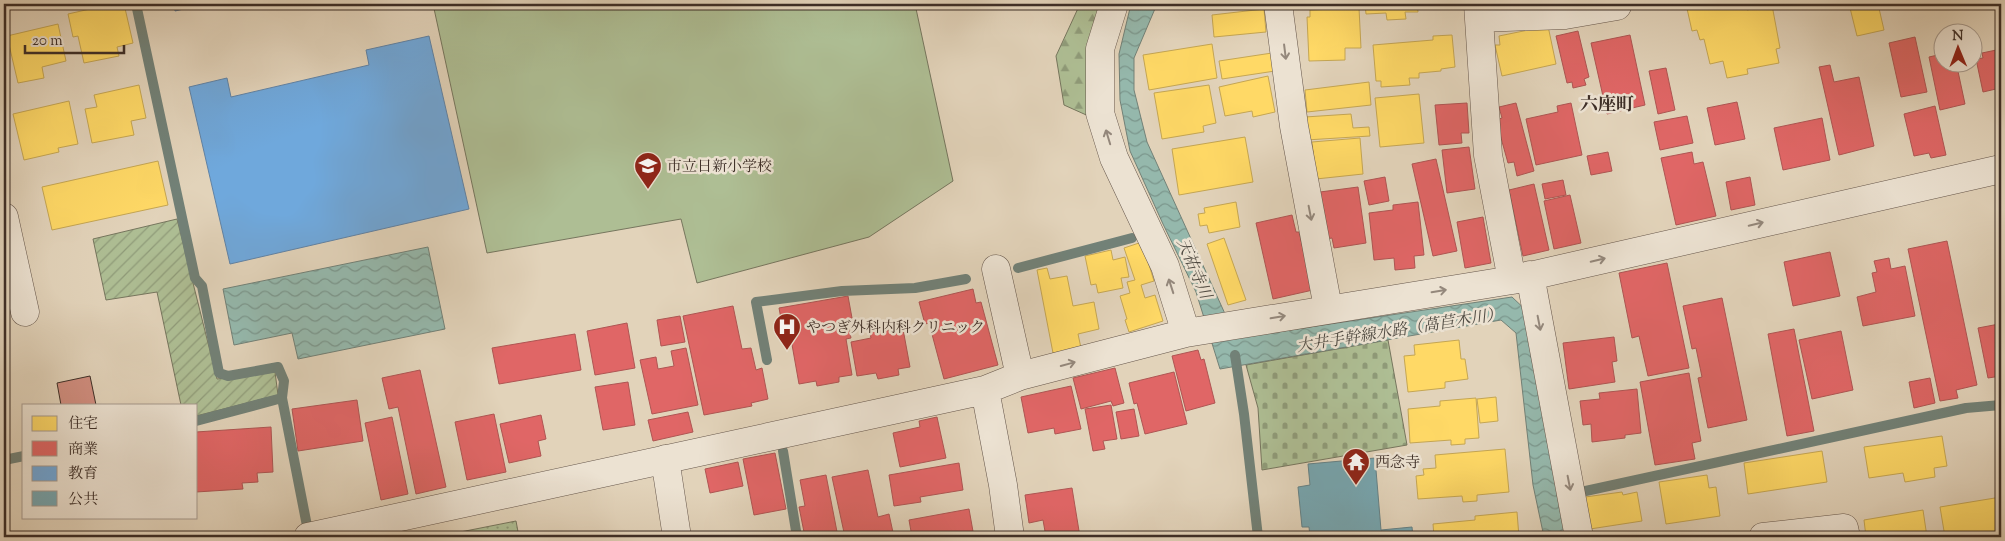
<svg xmlns="http://www.w3.org/2000/svg" width="2005" height="541" font-family="'Sorts Mill Goudy','Noto Serif JP',serif">
<style>
.grass{fill:url(#grass-dots);stroke:#76765e}
.forest{fill:url(#forest-firs);stroke:#76765e}
.cemetery{fill:url(#cemetery-stones);stroke:#76765e}
.garden{fill:url(#garden-furrows);stroke:#76765e}
.pitch{fill:#aebe94;stroke:#76765e}
.water{fill:url(#water-waves);stroke:#728177}
.homes{fill:#ffd966;stroke:#c5a653}
.shops{fill:#e06666;stroke:#af5553}
.schools{fill:#6fa8dc;stroke:#6083a6}
.public{fill:#76a5af;stroke:#658186}
.lines{fill:none;stroke-linecap:round;stroke-linejoin:round}
.stream{stroke:#728177;stroke-width:10}
.building{fill:#d18e80;stroke:#3d2e27}
.minor-casing{stroke:#66574c;stroke-width:29}
.minor{stroke:#ece2d2;stroke-width:28}
.oneway{stroke:#94887c}
.labels{text-anchor:middle;stroke-width:5;stroke-linejoin:round;paint-order:stroke}
.poi-label{font-size:15px;fill:#3d2e27;stroke:#ece2d2;text-anchor:start}
.water-label{font-size:16px;font-style:italic;fill:#4f4a42;stroke:#ece2d2}
.quarter-label{font-size:18px;font-weight:bold;fill:#3d2e27;stroke:#ece2d2}
</style>
<defs>
<pattern id="grass-dots" width="8" height="8" patternUnits="userSpaceOnUse" patternTransform="scale(1.25)"><rect width="8" height="8" fill="#aebe94"/><path d="M2 2h.1M6 6h.1" fill="none" stroke="#8f9b79" stroke-width="1.8" stroke-linecap="round"/></pattern>
<pattern id="forest-firs" width="22" height="20" patternUnits="userSpaceOnUse" patternTransform="scale(1.25)"><rect width="22" height="20" fill="#aebe94"/><path d="M5 1l3.5 6h-7zM16 11l3.5 6h-7z" fill="#8f9b79"/></pattern>
<pattern id="cemetery-stones" width="16" height="16" patternUnits="userSpaceOnUse" patternTransform="scale(1.25)"><rect width="16" height="16" fill="#aebe94"/><path d="M2 7V4a2 2 0 0 1 4 0v3zM10 15v-3a2 2 0 0 1 4 0v3z" fill="#8f9b79"/></pattern>
<pattern id="garden-furrows" width="10" height="10" patternUnits="userSpaceOnUse" patternTransform="scale(1.25)"><rect width="10" height="10" fill="#aebe94"/><path d="M-1 1l2-2M0 10L10 0M9 11l2-2" fill="none" stroke="#8f9b79"/></pattern>
<pattern id="water-waves" width="16" height="10" patternUnits="userSpaceOnUse" patternTransform="scale(1.25)"><rect width="16" height="10" fill="#95b8ac"/><path d="M0 5q4-4 8 0t8 0" fill="none" stroke="#7b968c"/></pattern>
</defs>
<rect width="100%" height="100%" fill="#e2d3ba"/>
<filter id="stains"><feTurbulence type="fractalNoise" baseFrequency=".004" numOctaves="4"/><feColorMatrix values="0 0 0 0 .2 0 0 0 0 .09 0 0 0 0 .02 0 0 0 .5 -.17"/></filter>
<radialGradient id="worn" r=".72"><stop offset=".6" stop-color="#630" stop-opacity="0"/><stop offset="1" stop-color="#630" stop-opacity=".3"/></radialGradient>
<path class="grass" d="M 516,521 L 519,537 L 435,537 Z"/>
<path class="forest" d="M 1080,4 L 1102,4 L 1093,118 L 1064,105 L 1056,56 Z"/>
<path class="cemetery" d="M 1388,340 L 1407,445 L 1262,470 L 1258,408 L 1246,365 Z"/>
<path class="garden" d="M 177,219 L 217,379 L 275,372 L 278,395 L 196,416 L 196,405 L 181,405 L 157,292 L 106,300 L 93,239 Z"/>
<path class="pitch" d="M 433,4 L 915,4 L 953,181 L 869,237 L 697,283 L 681,219 L 487,253 Z"/>
<path class="water" d="M 1131,4 L 1157,4 L 1134,58 L 1134,90 L 1147,142 L 1236,338 L 1512,297 L 1530,314 L 1568,537 L 1544,537 L 1533,485 L 1516,333 L 1501,320 L 1220,369 L 1196,292 L 1163,224 L 1130,151 L 1120,100 L 1119,54 Z
M 428,247 L 445,329 L 298,359 L 292,333 L 234,345 L 223,289 Z"/>
<path class="homes" d="M 112,4 L 124,4 L 133,43 L 117,47 L 119,56 L 84,63 L 78,36 L 73,37 L 68,14 Z
M 1193,4 L 1219,4 L 1219,8 L 1193,8 Z
M 1365,4 L 1417,4 L 1418,12 L 1405,12 L 1406,19 L 1387,20 L 1386,13 L 1366,14 Z
M 1686,4 L 1746,4 L 1747,10 L 1772,5 L 1780,48 L 1776,49 L 1779,63 L 1747,69 L 1748,74 L 1727,78 L 1723,61 L 1710,64 L 1704,39 L 1700,40 L 1697,30 L 1692,31 Z
M 1849,4 L 1878,4 L 1884,30 L 1857,36 Z
M 1359,8 L 1361,48 L 1345,48 L 1345,60 L 1309,61 L 1307,17 L 1310,17 L 1310,10 Z
M 1264,9 L 1266,32 L 1214,37 L 1212,15 Z
M 58,24 L 66,61 L 42,67 L 44,78 L 18,83 L 7,36 Z
M 1548,26 L 1556,64 L 1502,76 L 1495,45 L 1500,45 L 1499,36 Z
M 1452,35 L 1455,67 L 1441,69 L 1441,71 L 1419,73 L 1419,78 L 1409,78 L 1410,85 L 1381,87 L 1381,81 L 1376,81 L 1373,45 L 1433,40 L 1433,36 Z
M 1212,44 L 1217,78 L 1149,90 L 1143,55 Z
M 1272,53 L 1275,71 L 1222,79 L 1219,61 Z
M 1268,76 L 1275,112 L 1253,117 L 1252,111 L 1225,116 L 1219,87 Z
M 1369,82 L 1371,105 L 1307,112 L 1305,90 Z
M 139,85 L 146,118 L 131,121 L 134,135 L 92,143 L 85,109 L 97,107 L 94,95 Z
M 1209,85 L 1216,123 L 1203,126 L 1204,132 L 1162,139 L 1154,93 Z
M 1419,94 L 1424,143 L 1380,147 L 1375,98 Z
M 69,101 L 78,144 L 58,148 L 59,152 L 24,160 L 13,114 Z
M 1351,114 L 1353,128 L 1369,127 L 1370,136 L 1306,140 L 1305,117 Z
M 1245,137 L 1253,182 L 1179,195 L 1172,149 Z
M 1360,138 L 1363,174 L 1316,179 L 1312,142 Z
M 158,161 L 168,205 L 52,230 L 42,187 Z
M 1236,202 L 1240,227 L 1209,233 L 1207,225 L 1200,226 L 1198,214 L 1205,213 L 1204,208 Z
M 1224,238 L 1246,300 L 1228,305 L 1207,244 Z
M 1142,242 L 1154,281 L 1141,285 L 1145,298 L 1155,295 L 1163,321 L 1129,332 L 1125,320 L 1127,319 L 1120,296 L 1130,293 L 1127,282 L 1135,280 L 1124,248 Z
M 1111,250 L 1113,260 L 1125,257 L 1129,277 L 1121,278 L 1123,288 L 1098,293 L 1096,284 L 1091,285 L 1085,256 Z
M 1047,268 L 1050,279 L 1067,276 L 1073,306 L 1094,302 L 1099,329 L 1078,334 L 1081,348 L 1053,353 L 1037,270 Z
M 1459,340 L 1461,359 L 1465,359 L 1468,379 L 1445,382 L 1445,388 L 1408,392 L 1404,356 L 1415,355 L 1414,345 Z
M 1496,397 L 1498,421 L 1480,423 L 1477,399 Z
M 1476,398 L 1479,438 L 1465,439 L 1465,444 L 1451,445 L 1451,440 L 1410,443 L 1408,409 L 1440,406 L 1440,401 Z
M 1942,436 L 1947,466 L 1934,468 L 1935,477 L 1905,482 L 1903,473 L 1869,478 L 1864,447 Z
M 1505,449 L 1509,492 L 1477,495 L 1477,501 L 1463,502 L 1462,496 L 1418,499 L 1416,476 L 1424,475 L 1423,469 L 1436,468 L 1435,455 Z
M 1822,451 L 1827,482 L 1748,494 L 1744,463 Z
M 1707,475 L 1709,488 L 1716,487 L 1720,516 L 1666,524 L 1659,482 Z
M 1622,492 L 1623,495 L 1637,492 L 1642,521 L 1590,529 L 1585,497 Z
M 2001,497 L 2001,537 L 1945,537 L 1940,507 Z
M 1923,510 L 1927,537 L 1866,537 L 1864,520 Z
M 1517,512 L 1519,537 L 1434,537 L 1433,524 L 1475,520 L 1475,516 Z
M 627,533 L 628,537 L 596,537 Z"/>
<path class="shops" d="M 1578,31 L 1589,77 L 1584,79 L 1586,85 L 1573,88 L 1572,82 L 1567,83 L 1556,36 Z
M 1630,35 L 1645,105 L 1607,114 L 1591,43 Z
M 1915,37 L 1927,92 L 1901,97 L 1889,43 Z
M 2001,49 L 2001,92 L 1997,93 L 1996,89 L 1983,92 L 1976,59 L 1983,58 L 1982,53 Z
M 1942,54 L 1942,62 L 1956,62 L 1965,104 L 1940,110 L 1929,57 Z
M 1830,65 L 1834,82 L 1859,77 L 1874,146 L 1839,155 L 1819,67 Z
M 1666,68 L 1675,110 L 1658,114 L 1649,71 Z
M 1737,102 L 1745,139 L 1715,145 L 1707,108 Z
M 1467,103 L 1469,133 L 1461,133 L 1462,143 L 1439,145 L 1435,105 Z
M 1516,103 L 1534,171 L 1517,176 L 1514,162 L 1508,163 L 1496,120 L 1502,118 L 1499,107 Z
M 1571,103 L 1582,155 L 1536,165 L 1526,119 L 1558,112 L 1557,106 Z
M 1935,106 L 1946,155 L 1931,158 L 1929,153 L 1914,156 L 1904,114 Z
M 1687,116 L 1693,143 L 1660,150 L 1654,122 Z
M 1822,118 L 1830,160 L 1783,170 L 1774,128 Z
M 1469,147 L 1475,189 L 1447,193 L 1442,150 Z
M 1608,152 L 1612,171 L 1591,175 L 1587,156 Z
M 1692,152 L 1694,164 L 1703,162 L 1716,216 L 1676,225 L 1661,158 Z
M 1436,159 L 1457,251 L 1433,256 L 1412,164 Z
M 1385,177 L 1389,201 L 1369,205 L 1364,181 Z
M 1750,177 L 1755,205 L 1731,210 L 1726,182 Z
M 1563,180 L 1566,195 L 1545,199 L 1542,184 Z
M 1534,184 L 1549,250 L 1523,256 L 1509,190 Z
M 1358,187 L 1366,243 L 1334,248 L 1332,238 L 1326,239 L 1320,192 Z
M 1570,195 L 1581,243 L 1554,249 L 1544,201 Z
M 1418,202 L 1424,255 L 1414,256 L 1415,268 L 1395,270 L 1394,258 L 1374,260 L 1369,213 L 1393,210 L 1393,205 Z
M 1292,215 L 1296,232 L 1299,232 L 1313,290 L 1273,299 L 1256,223 Z
M 1483,217 L 1491,263 L 1465,268 L 1457,222 Z
M 1947,241 L 1977,385 L 1956,390 L 1958,398 L 1940,401 L 1908,249 Z
M 1830,252 L 1840,296 L 1793,306 L 1784,262 Z
M 1889,258 L 1891,269 L 1905,266 L 1915,316 L 1863,326 L 1857,297 L 1876,292 L 1872,273 L 1877,272 L 1874,261 Z
M 1667,263 L 1689,368 L 1648,376 L 1639,336 L 1632,338 L 1619,273 Z
M 973,289 L 976,303 L 981,302 L 998,365 L 944,379 L 929,323 L 925,324 L 919,302 Z
M 848,296 L 852,318 L 847,319 L 851,338 L 846,339 L 852,375 L 839,377 L 839,382 L 817,386 L 816,381 L 799,384 L 791,339 L 785,340 L 779,308 Z
M 1722,298 L 1747,420 L 1708,428 L 1698,378 L 1702,377 L 1696,348 L 1692,349 L 1683,306 Z
M 733,306 L 742,349 L 751,348 L 756,370 L 762,368 L 768,399 L 751,403 L 752,406 L 704,415 L 683,316 Z
M 680,316 L 685,342 L 661,346 L 657,320 Z
M 627,323 L 635,368 L 595,375 L 587,331 Z
M 1999,324 L 2001,333 L 2001,376 L 1988,378 L 1978,328 Z
M 887,325 L 888,331 L 903,329 L 910,367 L 898,369 L 899,375 L 878,379 L 876,373 L 857,376 L 851,342 L 871,338 L 869,329 Z
M 1794,329 L 1814,431 L 1787,436 L 1768,334 Z
M 1841,331 L 1853,390 L 1812,399 L 1799,340 Z
M 575,334 L 581,370 L 499,384 L 492,348 Z
M 1614,337 L 1617,361 L 1612,362 L 1615,382 L 1569,389 L 1563,343 Z
M 686,348 L 698,405 L 652,414 L 640,360 L 656,357 L 658,369 L 674,366 L 671,351 Z
M 1198,350 L 1201,360 L 1204,359 L 1215,403 L 1186,411 L 1172,356 Z
M 1115,368 L 1124,403 L 1113,406 L 1111,401 L 1081,409 L 1073,378 Z
M 420,370 L 446,487 L 416,494 L 398,407 L 389,409 L 382,378 Z
M 1174,372 L 1187,424 L 1145,434 L 1137,403 L 1134,404 L 1129,383 Z
M 1689,373 L 1701,441 L 1692,443 L 1695,459 L 1655,465 L 1640,382 Z
M 1930,378 L 1935,403 L 1914,408 L 1909,382 Z
M 628,382 L 635,425 L 603,430 L 595,387 Z
M 1071,386 L 1081,429 L 1055,434 L 1054,428 L 1028,433 L 1021,397 Z
M 1637,389 L 1641,433 L 1625,435 L 1625,438 L 1592,442 L 1591,424 L 1583,425 L 1580,401 L 1600,399 L 1599,393 Z
M 357,400 L 363,441 L 298,451 L 292,409 Z
M 1111,405 L 1117,439 L 1103,441 L 1105,449 L 1093,451 L 1085,409 Z
M 1134,409 L 1139,436 L 1121,439 L 1116,412 Z
M 688,412 L 693,432 L 653,441 L 648,420 Z
M 494,414 L 506,472 L 467,480 L 455,422 Z
M 541,415 L 546,439 L 538,441 L 541,456 L 509,463 L 500,424 Z
M 392,417 L 408,494 L 381,500 L 365,423 Z
M 937,417 L 946,458 L 900,467 L 893,433 L 920,427 L 919,421 Z
M 271,427 L 273,472 L 257,473 L 258,482 L 242,483 L 243,489 L 196,492 L 196,432 Z
M 775,453 L 786,509 L 754,515 L 743,459 Z
M 738,462 L 743,486 L 710,493 L 705,469 Z
M 959,463 L 963,490 L 920,497 L 921,502 L 894,506 L 889,475 Z
M 868,470 L 878,517 L 889,514 L 894,537 L 845,537 L 832,477 Z
M 826,475 L 838,537 L 805,537 L 799,507 L 805,506 L 800,480 Z
M 1072,488 L 1080,537 L 1046,537 L 1043,520 L 1029,523 L 1025,495 Z
M 969,509 L 974,537 L 912,537 L 909,520 Z"/>
<path class="schools" d="M 174,4 L 206,4 L 175,11 Z
M 429,36 L 469,209 L 230,264 L 189,87 L 227,78 L 231,97 L 369,65 L 366,50 Z"/>
<path class="public" d="M 1375,458 L 1381,530 L 1412,527 L 1413,537 L 1310,537 L 1309,527 L 1302,527 L 1298,487 L 1310,485 L 1308,464 Z"/>
<g class="lines">
<path class="stream" d="M 136,4 L 195,278 L 202,286 L 219,373 L 228,376 L 278,367 L 284,381 L 282,398 L 309,536
M 1640,4 L 1641,4
M 1018,268 L 1132,238
M 1235,355 L 1244,414 L 1258,537
M 767,360 L 756,302 L 842,291 L 915,288 L 966,279
M 196,421 L 282,398
M 783,451 L 797,537
M 4,460 L 24,456
M 1581,492 L 1966,408 L 2001,405"/>
</g>
<path class="building" d="M 90,376 L 96,405 L 61,405 L 57,383 Z"/>
<g class="lines">
<defs>
<path id="minor" d="M 1114,4 L 1100,49 L 1100,113 L 1114,158 L 1165,266 L 1186,333
M 1278,4 L 1294,126 L 1328,308
M 1478,4 L 1488,155 L 1512,280
M 1479,18 L 1565,15 L 1617,6 L 1617,4
M 4,217 L 25,312
M 996,269 L 1020,376
M 1530,275 L 1579,537
M 985,390 L 1003,485 L 1010,537
M 665,459 L 677,537
M 308,537 L 985,390 L 1020,376 L 1186,333 L 1512,280 L 2001,169
M 1763,537 L 1844,528 L 1846,537"/>
</defs>
<use href="#minor" class="minor-casing"/>
<use href="#minor" class="minor"/>
</g>
<defs><path id="oneway-shaft" d="M-6 0H5M1.5-3L5.5 0L1.5 3" fill="none" stroke-width="1.6" stroke-linecap="round" stroke-linejoin="round" transform="scale(1.25)"/></defs>
<g class="oneway">
<use href="#oneway-shaft" transform="translate(1285 52) rotate(83)"/>
<use href="#oneway-shaft" transform="translate(1108 137) rotate(-107)"/>
<use href="#oneway-shaft" transform="translate(1310 213) rotate(79)"/>
<use href="#oneway-shaft" transform="translate(1756 224) rotate(-13)"/>
<use href="#oneway-shaft" transform="translate(1598 260) rotate(-13)"/>
<use href="#oneway-shaft" transform="translate(1171 286) rotate(-108)"/>
<use href="#oneway-shaft" transform="translate(1439 291) rotate(-9)"/>
<use href="#oneway-shaft" transform="translate(1278 317) rotate(-10)"/>
<use href="#oneway-shaft" transform="translate(1539 323) rotate(79)"/>
<use href="#oneway-shaft" transform="translate(1068 364) rotate(-15)"/>
<use href="#oneway-shaft" transform="translate(1569 483) rotate(79)"/>
</g>
<defs>
<symbol id="school-pin" viewBox="-11 -11 22 30"><path d="M0 17L-7.5 6A9.5 9.5 0 1 1 7.5 6Z" fill="#8f2418" stroke="#ece2d2"/><path d="M0-5L7-2L0 1L-7-2ZM-4 1L0 2.5L4 1V4Q0 6-4 4Z" fill="#fff"/></symbol>
<symbol id="hospital-pin" viewBox="-11 -11 22 30"><path d="M0 17L-7.5 6A9.5 9.5 0 1 1 7.5 6Z" fill="#8f2418" stroke="#ece2d2"/><path d="M-5-5h3v3.5h4V-5h3V5h-3V1.5h-4V5h-3Z" fill="#fff"/></symbol>
<symbol id="temple-pin" viewBox="-11 -11 22 30"><path d="M0 17L-7.5 6A9.5 9.5 0 1 1 7.5 6Z" fill="#8f2418" stroke="#ece2d2"/><path d="M0-6L5-2H3V0L6.5 2.5H4V6H1.5V3h-3V6H-4V2.5H-6.5L-3 0V-2H-5Z" fill="#fff"/></symbol>
</defs>
<g fill-rule="evenodd">
<use href="#school-pin" x="632" y="150" width="32" height="43"/>
<use href="#hospital-pin" x="771" y="311" width="32" height="43"/>
<use href="#temple-pin" x="1340" y="446" width="32" height="43"/>
</g>
<g class="labels">
<g class="poi-label">
<text x="667" y="171">市立日新小学校</text>
<text x="806" y="332">やつぎ外科内科クリニック</text>
<text x="1375" y="467">西念寺</text>
</g>
<g class="water-label">
<text transform="translate(1195 268) rotate(67)" y="6">天祐寺川</text>
<text transform="translate(1399 329) rotate(-9)" y="6">大井手幹線水路（萵苣木川）</text>
</g>
<g class="quarter-label">
<text x="1607" y="110">六座町</text>
</g>
</g>
<rect width="2005" height="541" fill="none" stroke="#e2d3ba" stroke-width="20"/>
<rect x="5" y="5" width="1995" height="531" fill="none" stroke="#3d2e27" stroke-width="2.5"/>
<rect x="10" y="10" width="1985" height="521" fill="none" stroke="#3d2e27"/>
<rect x="22" y="404" width="175" height="115" fill="#ece2d2" stroke="#a69a8e"/>
<rect x="32" y="416" width="25" height="15" fill="#ffd966" stroke="#a69a8e"/>
<text x="68" y="428" font-size="15" fill="#3d2e27">住宅</text>
<rect x="32" y="441" width="25" height="15" fill="#e06666" stroke="#a69a8e"/>
<text x="68" y="454" font-size="15" fill="#3d2e27">商業</text>
<rect x="32" y="466" width="25" height="15" fill="#6fa8dc" stroke="#a69a8e"/>
<text x="68" y="478" font-size="15" fill="#3d2e27">教育</text>
<rect x="32" y="491" width="25" height="15" fill="#76a5af" stroke="#a69a8e"/>
<text x="68" y="504" font-size="15" fill="#3d2e27">公共</text>
<g transform="translate(1958 48) rotate(359)"><circle r="24" fill="#ece2d2" stroke="#a69a8e"/>
<path d="M0-4L9 19L0 12L-9 19Z" fill="#8f2418"/>
<text y="-8" font-size="14" font-weight="bold" text-anchor="middle" fill="#3d2e27">N</text>
</g>
<path d="M25 45v8h99v-8" fill="none" stroke="#3d2e27" stroke-width="2.5"/>
<text x="32" y="45" font-size="15" fill="#3d2e27" stroke="#ece2d2" stroke-width="4" paint-order="stroke">20 m</text>
<rect width="100%" height="100%" filter="url(#stains)"/>
<rect width="100%" height="100%" fill="url(#worn)"/>
</svg>
